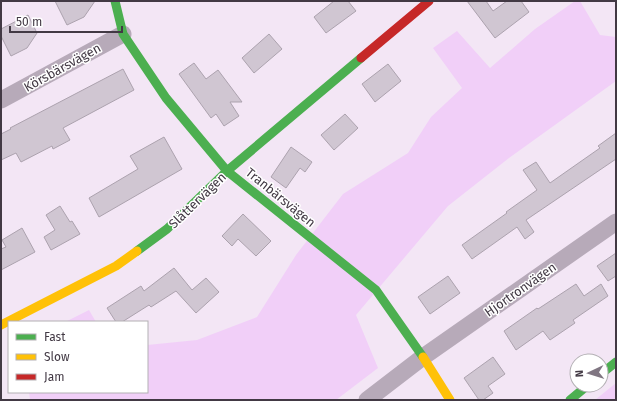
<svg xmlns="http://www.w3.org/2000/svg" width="617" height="401" font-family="'Fira Sans',sans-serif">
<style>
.green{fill:#f1cff8}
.building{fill:#d0c6d2;stroke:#aca2ae}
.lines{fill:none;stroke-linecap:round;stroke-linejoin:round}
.street{stroke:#b7aab9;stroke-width:17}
.fast{stroke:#4caf50;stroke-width:9}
.slow{stroke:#ffc107;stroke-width:9}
.jam{stroke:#c62828;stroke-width:9}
.labels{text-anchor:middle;stroke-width:3;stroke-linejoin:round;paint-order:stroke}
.street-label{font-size:13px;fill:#423944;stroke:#fff}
</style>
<rect width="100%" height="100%" fill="#f3e6f5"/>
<path class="green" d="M 575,1 L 580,1 L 600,35 L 616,37 L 616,81 L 509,158 L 448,206 L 356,315 L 378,368 L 336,400 L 30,400 L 29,392 L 147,392 L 147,345 L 197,340 L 257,317 L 296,255 L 343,194 L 408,153 L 431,117 L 462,88 L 433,48 L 457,31 L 490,68 L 535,29 Z
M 89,310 L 96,322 L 65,322 Z
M 616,383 L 616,400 L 595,400 Z"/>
<path class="building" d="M 55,1 L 95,1 L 84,17 L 67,25 Z
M 334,1 L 348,1 L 356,11 L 326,33 L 314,17 Z
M 467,1 L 486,1 L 493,11 L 507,1 L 521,1 L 529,12 L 495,38 Z
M 28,15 L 37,33 L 27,48 L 11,56 L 1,36 L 1,29 Z
M 269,34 L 282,49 L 254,73 L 242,58 Z
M 194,63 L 206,79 L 218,70 L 242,102 L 230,102 L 239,116 L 224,126 L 216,114 L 211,118 L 179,74 Z
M 388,64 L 401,81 L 375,102 L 362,84 Z
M 123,69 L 134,90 L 63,128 L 70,140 L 53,149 L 52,146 L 21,162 L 16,153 L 1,160 L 1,134 L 11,129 L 10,128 Z
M 345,114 L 358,128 L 334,150 L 321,135 Z
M 616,133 L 616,159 L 526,220 L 534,232 L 525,239 L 517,227 L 472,259 L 462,245 L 507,213 L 506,212 L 537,190 L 523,170 L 536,162 L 550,183 L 600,148 L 598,146 Z
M 164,137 L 182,169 L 99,217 L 89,198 L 138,169 L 130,156 Z
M 291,147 L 312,162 L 305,172 L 300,168 L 286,188 L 271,177 Z
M 60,206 L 70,222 L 72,221 L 80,234 L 51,250 L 44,237 L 55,230 L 46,215 Z
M 243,214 L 271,241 L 256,256 L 238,239 L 232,246 L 222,236 Z
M 22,228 L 35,252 L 1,270 L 1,249 L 6,247 L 2,240 Z
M 616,253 L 616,276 L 608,281 L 597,266 Z
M 174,268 L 192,290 L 206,278 L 219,292 L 196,313 L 176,291 L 151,307 L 149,305 L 122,322 L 116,322 L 107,308 L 141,286 L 144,291 Z
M 448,276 L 460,293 L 430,314 L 418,297 Z
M 576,284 L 584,296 L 601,284 L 608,296 L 573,320 L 575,323 L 550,340 L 543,331 L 516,350 L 504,331 L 537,308 L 538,309 Z
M 493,357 L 505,374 L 488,386 L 493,393 L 483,400 L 479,400 L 464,378 Z"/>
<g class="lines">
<path class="street" d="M 1,100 L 123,34
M 367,400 L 423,357 L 616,222"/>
<path class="fast" d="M 115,1 L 123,34 L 166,98 L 227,171 L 376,290 L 423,357
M 137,251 L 167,229 L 227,171 L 361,58
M 601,374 L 616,362
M 570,400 L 588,385"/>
<path class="slow" d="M 1,325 L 116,266 L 137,251
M 423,357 L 450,400"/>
<path class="jam" d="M 361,58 L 429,1"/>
</g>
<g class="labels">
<g class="street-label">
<text transform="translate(62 67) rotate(-29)" y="5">Körsbärsvägen</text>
<text transform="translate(281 197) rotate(39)" y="5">Tranbärsvägen</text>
<text transform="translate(197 200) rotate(-44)" y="5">Slåttervägen</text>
<text transform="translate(520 289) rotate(-35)" y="5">Hjortronvägen</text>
</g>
</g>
<rect width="617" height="401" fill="none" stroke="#423944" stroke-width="4"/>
<rect x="8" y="321" width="140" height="72" fill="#ffffff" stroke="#b3b0b4"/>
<rect x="16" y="334" width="20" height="6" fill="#4caf50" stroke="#b3b0b4"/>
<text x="44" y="341" font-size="12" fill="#423944">Fast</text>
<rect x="16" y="354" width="20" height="6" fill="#ffc107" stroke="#b3b0b4"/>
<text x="44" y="361" font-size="12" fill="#423944">Slow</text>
<rect x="16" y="374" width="20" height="6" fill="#c62828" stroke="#b3b0b4"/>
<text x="44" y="381" font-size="12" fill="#423944">Jam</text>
<g transform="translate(589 373) rotate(266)"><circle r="19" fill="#ffffff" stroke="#b3b0b4"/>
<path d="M0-3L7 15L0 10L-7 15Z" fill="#807682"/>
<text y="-6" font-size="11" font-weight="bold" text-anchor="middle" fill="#423944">N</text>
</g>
<path d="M10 26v6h112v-6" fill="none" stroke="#423944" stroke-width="2"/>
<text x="16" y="26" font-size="12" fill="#423944" stroke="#ffffff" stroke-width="3" paint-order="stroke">50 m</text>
</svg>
